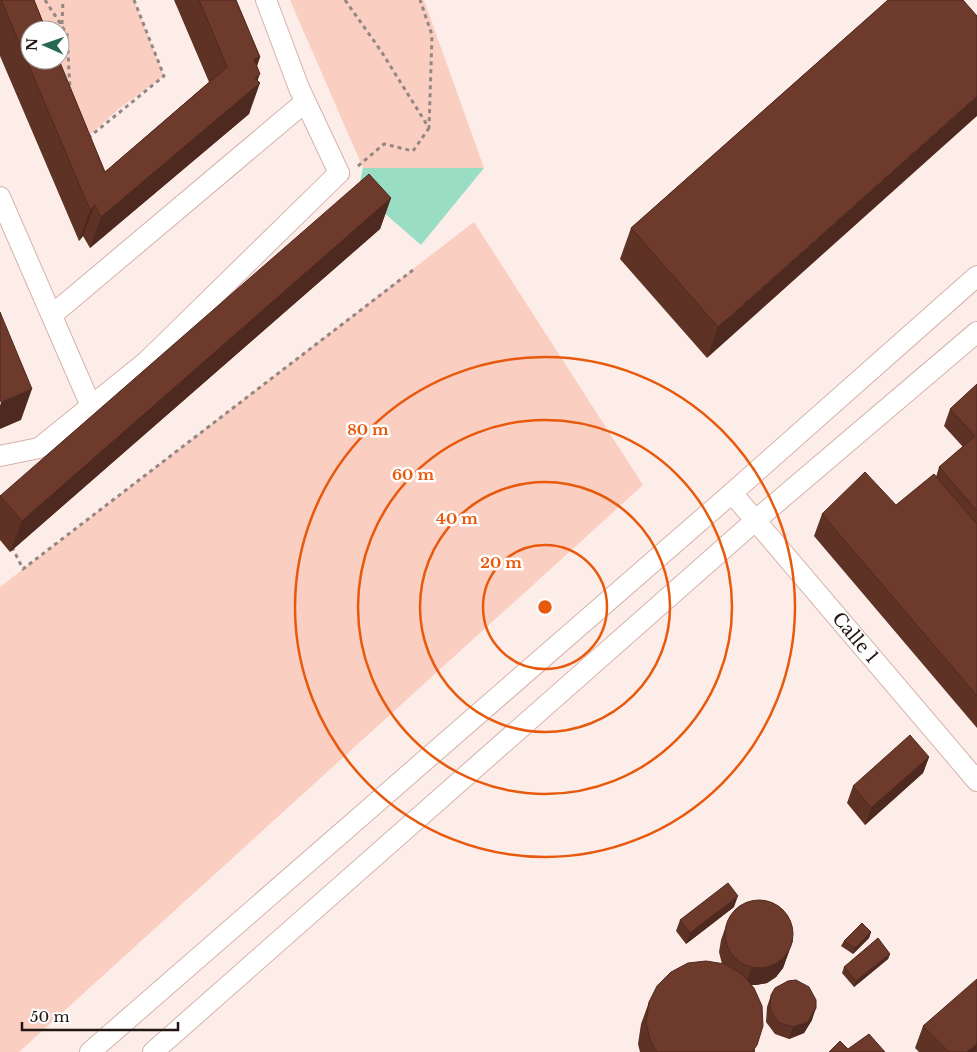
<svg xmlns="http://www.w3.org/2000/svg" width="977" height="1052" font-family="'Libre Baskerville',serif">
<style>
.green{fill:#facec1}
.water{fill:#99ddc5}
.lines{fill:none;stroke-linecap:round;stroke-linejoin:round}
.minor-casing{stroke:#d5b3aa;stroke-width:22}
.path{stroke:#948682;stroke-width:3;stroke-dasharray:4 4;stroke-linecap:butt}
.minor{stroke:#fff;stroke-width:20}
.wall{fill:#5f3226}
.shaded-wall{fill:#4d291f}
.building{fill:#6e3a2c;stroke:#4d291f}
.ring{fill:none;stroke:#e8590c;stroke-width:2.5}
.labels{text-anchor:middle;stroke-width:5;stroke-linejoin:round;paint-order:stroke}
.street-label{font-size:18px;fill:#221612;stroke:#fefefe}
.centre{fill:#e8590c;stroke:#fefefe;stroke-width:2.5}
.ring-label{font-size:15px;text-anchor:middle;font-weight:bold;fill:#e8590c;stroke:#fefefe;stroke-width:5;stroke-linejoin:round;paint-order:stroke}
</style>
<rect width="100%" height="100%" fill="#fcede9"/>
<path class="green" d="M 24,0 L 134,0 L 164,76 L 121,107 L 82,142 L 49,60 L 60,60 L 60,30 L 36,30 Z
M 290,0 L 424,0 L 484,168 L 363,168 Z
M 474,222 L 643,485 L 19,1052 L 0,1052 L 0,587 Z"/>
<path class="water" d="M 363,168 L 484,168 L 421,245 L 358,190 Z"/>
<g class="lines">
<defs>
<g id="minor">
<path d="M 0,197 L 91,406"/>
<path d="M 52,315 L 305,102"/>
<path d="M 0,456 L 39,448 L 147,361 L 339,173 L 299,88 L 266,0"/>
<path id="s1" d="M 732,493 L 977,781"/>
<path d="M 90,1052 L 732,493 L 977,276"/>
<path d="M 153,1052 L 756,520 L 977,332"/>
</g>
</defs>
<use href="#minor" class="minor-casing"/>
<path class="path" d="M 45,0 L 67,34 L 70,90
M 345,0 L 381,51 L 429,128 L 432,35 L 420,0
M 62,24 L 63,0
M 88,138 L 164,76 L 134,0
M 358,166 L 384,144 L 413,151 L 429,128
M 12,547 L 23,569 L 413,270"/>
<use href="#minor" class="minor"/>
</g>
<path class="wall" d="M 0,0 L 34,0 L 105,172 L 209,82 L 174,0 L 236,0 L 260,57 L 257,66 L 258,81 L 249,114 L 90,248 L 83,236 L 79,241 L 0,56 Z
M 888,0 L 707,358 L 620,259 L 631,228 Z
M 391,198 L 380,229 L 10,552 L 0,540 L 0,496 Z
M 977,384 L 977,728 L 814,536 L 822,514 L 896,505 L 936,477 L 939,467 L 963,447 L 944,426 L 950,409 Z
M 929,757 L 923,773 L 865,825 L 847,803 L 853,786 Z
M 734,907 L 686,944 L 676,931 L 680,920 Z
M 727,923 L 793,941 L 783,968 L 776,977 L 767,983 L 756,985 L 751,985 L 755,1052 L 640,1052 L 638,1044 L 641,1024 L 649,1002 L 722,964 L 719,952 L 721,940 Z
M 871,932 L 869,938 L 853,954 L 841,946 L 844,941 Z
M 890,954 L 888,959 L 854,987 L 842,973 L 844,967 Z
M 771,995 L 812,1020 L 804,1033 L 789,1039 L 775,1034 L 766,1022 L 767,1007 Z
M 923,1026 L 977,1052 L 919,1052 L 915,1048 Z"/>
<path class="shaded-wall" d="M 260,57 L 249,88 L 254,59 Z
M 260,74 L 255,87 L 260,83 L 249,114 L 90,248 L 101,217 Z
M 977,96 L 977,116 L 707,358 L 718,327 Z
M 391,198 L 380,229 L 10,552 L 22,521 Z
M 95,205 L 83,236 L 79,241 L 90,210 Z
M 32,389 L 21,420 L 0,429 L 0,406 L 1,402 Z
M 929,757 L 923,773 L 865,825 L 871,808 Z
M 738,896 L 734,907 L 686,944 L 690,933 Z
M 871,932 L 869,938 L 853,954 L 855,948 Z
M 789,951 L 783,968 L 776,977 L 767,983 L 756,985 L 745,984 L 752,968 Z
M 890,954 L 888,959 L 854,987 L 856,981 Z
M 816,1008 L 812,1020 L 804,1033 L 789,1039 L 793,1027 Z
M 977,1043 L 977,1052 L 967,1052 Z"/>
<path class="building" d="M 1,0 L 34,0 L 46,30 L 30,30 L 30,60 L 59,60 L 105,172 L 227,67 L 199,0 L 236,0 L 260,57 L 254,59 L 260,74 L 255,78 L 260,83 L 101,217 L 95,205 L 90,210 Z
M 888,0 L 963,0 L 977,16 L 977,96 L 718,327 L 631,228 Z
M 369,174 L 391,198 L 22,521 L 0,496 Z
M 0,312 L 32,389 L 1,402 L 0,399 Z
M 977,384 L 977,511 L 939,467 L 975,436 L 950,409 Z
M 865,472 L 896,505 L 934,474 L 977,524 L 977,696 L 822,514 Z
M 910,735 L 929,757 L 871,808 L 853,786 Z
M 728,883 L 738,896 L 690,933 L 680,920 Z
M725 934a34 34 0 1 1 68 0a34 34 0 1 1-68 0Z
M 862,923 L 871,932 L 855,948 L 844,941 Z
M 878,938 L 890,954 L 856,981 L 844,967 Z
M 706,961 L 725,964 L 742,974 L 754,988 L 762,1006 L 763,1026 L 757,1045 L 752,1052 L 657,1052 L 650,1040 L 646,1022 L 649,1002 L 657,986 L 671,972 L 688,963 Z
M 977,979 L 977,1043 L 967,1052 L 949,1052 L 923,1026 Z
M 796,980 L 809,987 L 816,1000 L 816,1008 L 808,1022 L 793,1027 L 779,1023 L 770,1010 L 771,995 L 775,988 L 788,981 Z
M 869,1034 L 885,1052 L 829,1052 L 840,1041 L 848,1049 Z"/>
<g class="ring">
<circle cx="545" cy="607" r="62"/>
<circle cx="545" cy="607" r="125"/>
<circle cx="545" cy="607" r="187"/>
<circle cx="545" cy="607" r="250"/>
</g>
<g class="labels">
<g class="street-label">
<text dy="6" stroke="none"><textPath href="#s1" startOffset="190">Calle 1</textPath></text>
</g>
</g>
<circle cx="545" cy="607" r="8" class="centre"/>
<g class="ring-label">
<text x="368" y="435">80 m</text>
<text x="413" y="480">60 m</text>
<text x="457" y="524">40 m</text>
<text x="501" y="568">20 m</text>
</g>
<g transform="translate(45 45) rotate(272)"><circle r="24" fill="#fefefe" stroke="#a6a1a0"/>
<path d="M0-4L9 19L0 12L-9 19Z" fill="#286754"/>
<text y="-8" font-size="14" font-weight="bold" text-anchor="middle" fill="#221612">N</text>
</g>
<path d="M22 1022v8h156v-8" fill="none" stroke="#221612" stroke-width="2.5"/>
<text x="30" y="1022" font-size="15" fill="#221612" stroke="#fefefe" stroke-width="4" paint-order="stroke">50 m</text>
</svg>
